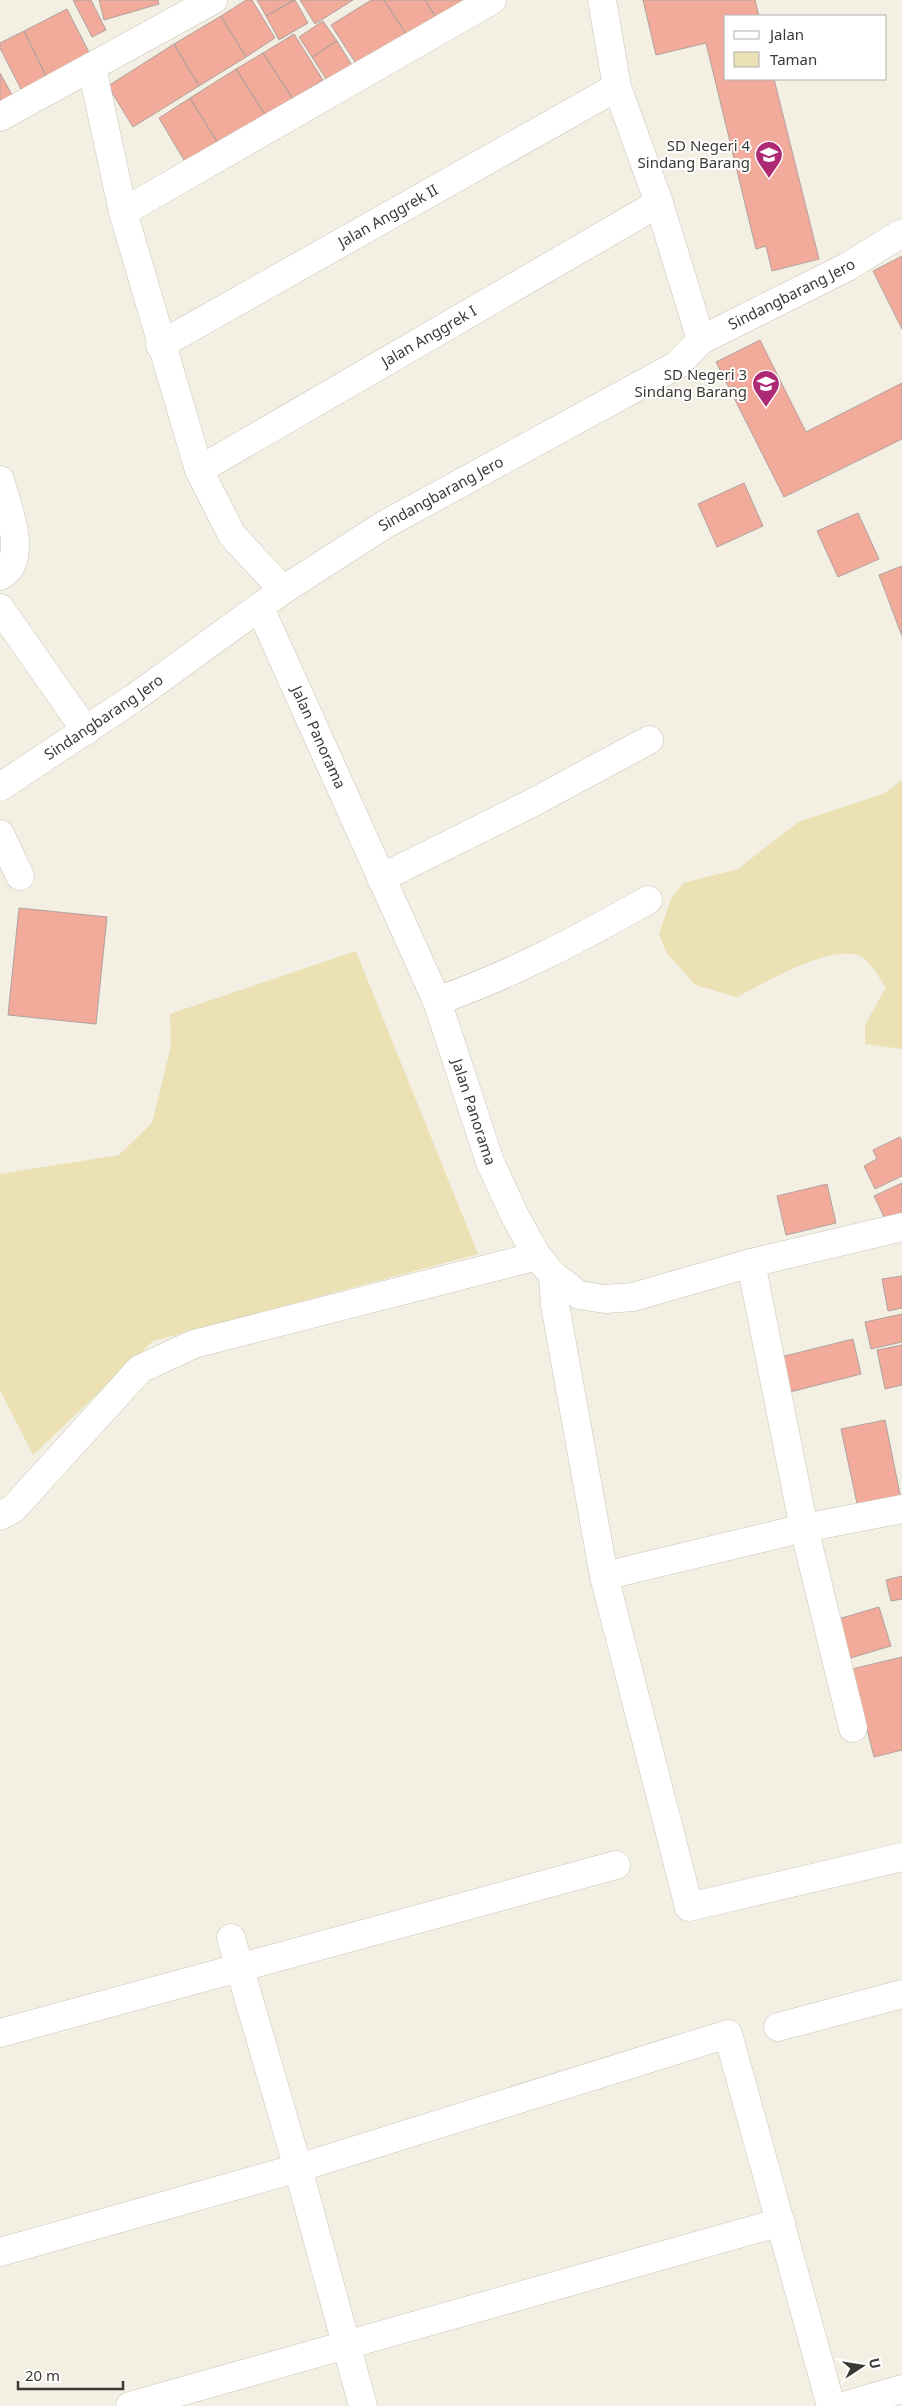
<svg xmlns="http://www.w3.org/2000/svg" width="902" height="2406" font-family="'Noto Sans',sans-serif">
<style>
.green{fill:#ece0b5}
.building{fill:#f2aa9a;stroke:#b0a29f}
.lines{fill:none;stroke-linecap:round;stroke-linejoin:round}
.minor-casing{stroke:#c8c5b8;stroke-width:29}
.minor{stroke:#fff;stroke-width:28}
.labels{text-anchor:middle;stroke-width:4;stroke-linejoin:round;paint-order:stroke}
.poi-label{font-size:15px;fill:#3b3a35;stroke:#fff;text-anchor:end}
.street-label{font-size:15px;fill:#3b3a35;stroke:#fff}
</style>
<rect width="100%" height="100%" fill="#f3efe3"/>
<path class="green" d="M 902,780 L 902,1049 L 865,1044 L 865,1025 L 886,987 C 879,979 871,962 862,957 C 834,941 763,984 737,997 L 695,985 L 666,952 L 659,934 L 671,899 L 683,883 L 738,869 L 798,822 L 883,794 Z
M 356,951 L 478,1254 L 153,1341 L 33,1455 L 0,1390 L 0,1174 L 119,1155 L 152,1123 L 171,1046 L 170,1014 Z"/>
<path class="building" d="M 73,0 L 91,0 L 106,30 L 92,37 Z
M 99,0 L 158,0 L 159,4 L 104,20 Z
M 246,0 L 252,0 L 275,38 L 246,57 L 221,16 Z
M 257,0 L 294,0 L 266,16 Z
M 295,0 L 308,23 L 279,40 L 266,16 Z
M 300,0 L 353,0 L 315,24 Z
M 371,0 L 384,0 L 408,37 L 359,68 L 331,25 Z
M 384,0 L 425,0 L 437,19 L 408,37 Z
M 425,0 L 466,0 L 437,19 Z
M 643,0 L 755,0 L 759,16 L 726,16 L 726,79 L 774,79 L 819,259 L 772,271 L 766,246 L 756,249 L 706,43 L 656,55 Z
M 67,9 L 93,60 L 49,82 L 24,31 Z
M 221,16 L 246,57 L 199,86 L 174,44 Z
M 323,21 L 337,41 L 312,57 L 299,37 Z
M 24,31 L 49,82 L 24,95 L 0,48 L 0,43 Z
M 294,34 L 323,80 L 293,99 L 263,53 Z
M 337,41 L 353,67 L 328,82 L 312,57 Z
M 174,44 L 199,86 L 133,127 L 108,86 Z
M 263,53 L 293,99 L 266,116 L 236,69 Z
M 236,69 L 266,116 L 219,145 L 190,98 Z
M 0,73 L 16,102 L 0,110 Z
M 190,98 L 219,145 L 187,165 L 159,118 Z
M 902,256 L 902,329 L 873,271 Z
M 760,340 L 806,432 L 902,383 L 902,439 L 784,497 L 716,362 Z
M 744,483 L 763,526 L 717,547 L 698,504 Z
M 858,513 L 879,559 L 838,577 L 817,531 Z
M 902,566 L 902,636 L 879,575 Z
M 19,908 L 107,917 L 96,1024 L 8,1015 Z
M 900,1137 L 902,1142 L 902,1176 L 875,1189 L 864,1166 L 877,1159 L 873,1150 Z
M 902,1183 L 902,1215 L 887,1223 L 874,1196 Z
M 827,1184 L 836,1223 L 786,1235 L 777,1196 Z
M 902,1276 L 902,1308 L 888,1311 L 882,1279 Z
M 902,1314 L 902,1342 L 871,1349 L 865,1322 Z
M 853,1339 L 861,1374 L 790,1392 L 781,1357 Z
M 902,1345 L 902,1385 L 885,1389 L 877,1350 Z
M 885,1420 L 901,1499 L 858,1508 L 841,1429 Z
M 902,1576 L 902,1599 L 891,1601 L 886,1580 Z
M 879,1607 L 891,1646 L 847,1659 L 835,1620 Z
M 902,1657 L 902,1750 L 874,1757 L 852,1669 Z"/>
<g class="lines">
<defs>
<g id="minor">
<path d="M 602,0 L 617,87 L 659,203 L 701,340"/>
<path d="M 92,68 L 123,212 L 199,470 L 232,535 L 283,590"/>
<path d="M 0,117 L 213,0"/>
<path d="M 123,212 L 492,0"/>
<path id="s1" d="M 160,345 L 617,87"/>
<path id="s2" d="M 199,470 L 659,203"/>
<path d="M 0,480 C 7,505 30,560 0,576"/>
<path d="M 0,608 L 86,731"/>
<path id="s3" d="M 260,608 L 437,1001 L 490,1162 L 515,1216 L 537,1256 L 553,1275 L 579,1295 L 605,1299 L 633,1297 L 751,1263 L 902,1227"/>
<path id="s4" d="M 0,787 L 134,698 L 283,590 L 384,525 L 677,365 L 701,340 L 847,267 L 902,233"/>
<path d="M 0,834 L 20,876"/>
<path d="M 381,878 L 530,804 L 649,740"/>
<path d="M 437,1001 C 513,974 579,939 648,900"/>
<path d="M 751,1263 L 804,1528 L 853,1728"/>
<path d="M 553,1275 L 555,1305 L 604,1576 L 689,1907 L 902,1857"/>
<path d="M 0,1516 L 13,1509 L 140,1369 L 194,1344 L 537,1256"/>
<path d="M 604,1576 L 804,1528 L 902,1509"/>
<path d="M 231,1938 L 298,2168 L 363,2406"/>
<path d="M 778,2027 L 902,1994"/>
<path d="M 0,2033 L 616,1865"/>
<path d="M 0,2252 L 298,2168 L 728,2034 L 831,2406"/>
<path d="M 130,2406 L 781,2222"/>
<path d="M 844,2406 L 902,2389"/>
</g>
</defs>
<use href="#minor" class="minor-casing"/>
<use href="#minor" class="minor"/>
</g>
<defs>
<symbol id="school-pin" viewBox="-11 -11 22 30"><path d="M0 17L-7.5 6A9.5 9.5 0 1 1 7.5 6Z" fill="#ad2973" stroke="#fff"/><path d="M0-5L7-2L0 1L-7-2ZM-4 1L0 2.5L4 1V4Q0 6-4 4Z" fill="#fff"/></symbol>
</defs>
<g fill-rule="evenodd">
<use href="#school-pin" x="753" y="139" width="32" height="43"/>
<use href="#school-pin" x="750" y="368" width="32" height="43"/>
</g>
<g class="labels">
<g class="poi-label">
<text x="750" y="151">SD Negeri 4<tspan x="750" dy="17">Sindang Barang</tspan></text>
<text x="747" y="380">SD Negeri 3<tspan x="747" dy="17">Sindang Barang</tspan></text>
</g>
<g class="street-label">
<text dy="5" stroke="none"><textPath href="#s1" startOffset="262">Jalan Anggrek II</textPath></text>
<text dy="5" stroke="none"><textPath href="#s4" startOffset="935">Sindangbarang Jero</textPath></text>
<text dy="5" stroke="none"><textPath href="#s2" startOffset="266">Jalan Anggrek I</textPath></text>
<text dy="5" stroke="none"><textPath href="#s4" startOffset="530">Sindangbarang Jero</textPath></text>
<text dy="5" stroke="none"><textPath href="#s4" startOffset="125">Sindangbarang Jero</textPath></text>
<text dy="5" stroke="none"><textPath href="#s3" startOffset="142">Jalan Panorama</textPath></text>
<text dy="5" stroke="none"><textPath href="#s3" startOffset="548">Jalan Panorama</textPath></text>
</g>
</g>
<rect x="724" y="15" width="162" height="65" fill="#ffffff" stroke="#b1b0ae"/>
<rect x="734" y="31" width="25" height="8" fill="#ffffff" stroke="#b1b0ae"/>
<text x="770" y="40" font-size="15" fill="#3b3a35">Jalan</text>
<rect x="734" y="52" width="25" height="15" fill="#ece0b5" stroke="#b1b0ae"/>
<text x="770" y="65" font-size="15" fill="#3b3a35">Taman</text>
<g transform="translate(862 2366) rotate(78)" stroke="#ffffff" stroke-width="4" paint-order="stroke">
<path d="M0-4L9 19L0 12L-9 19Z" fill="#3b3a35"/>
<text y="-8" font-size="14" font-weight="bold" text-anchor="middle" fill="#3b3a35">U</text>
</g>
<path d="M18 2381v8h105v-8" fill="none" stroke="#3b3a35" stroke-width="2.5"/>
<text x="25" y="2381" font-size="15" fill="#3b3a35" stroke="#ffffff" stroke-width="4" paint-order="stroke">20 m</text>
</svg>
